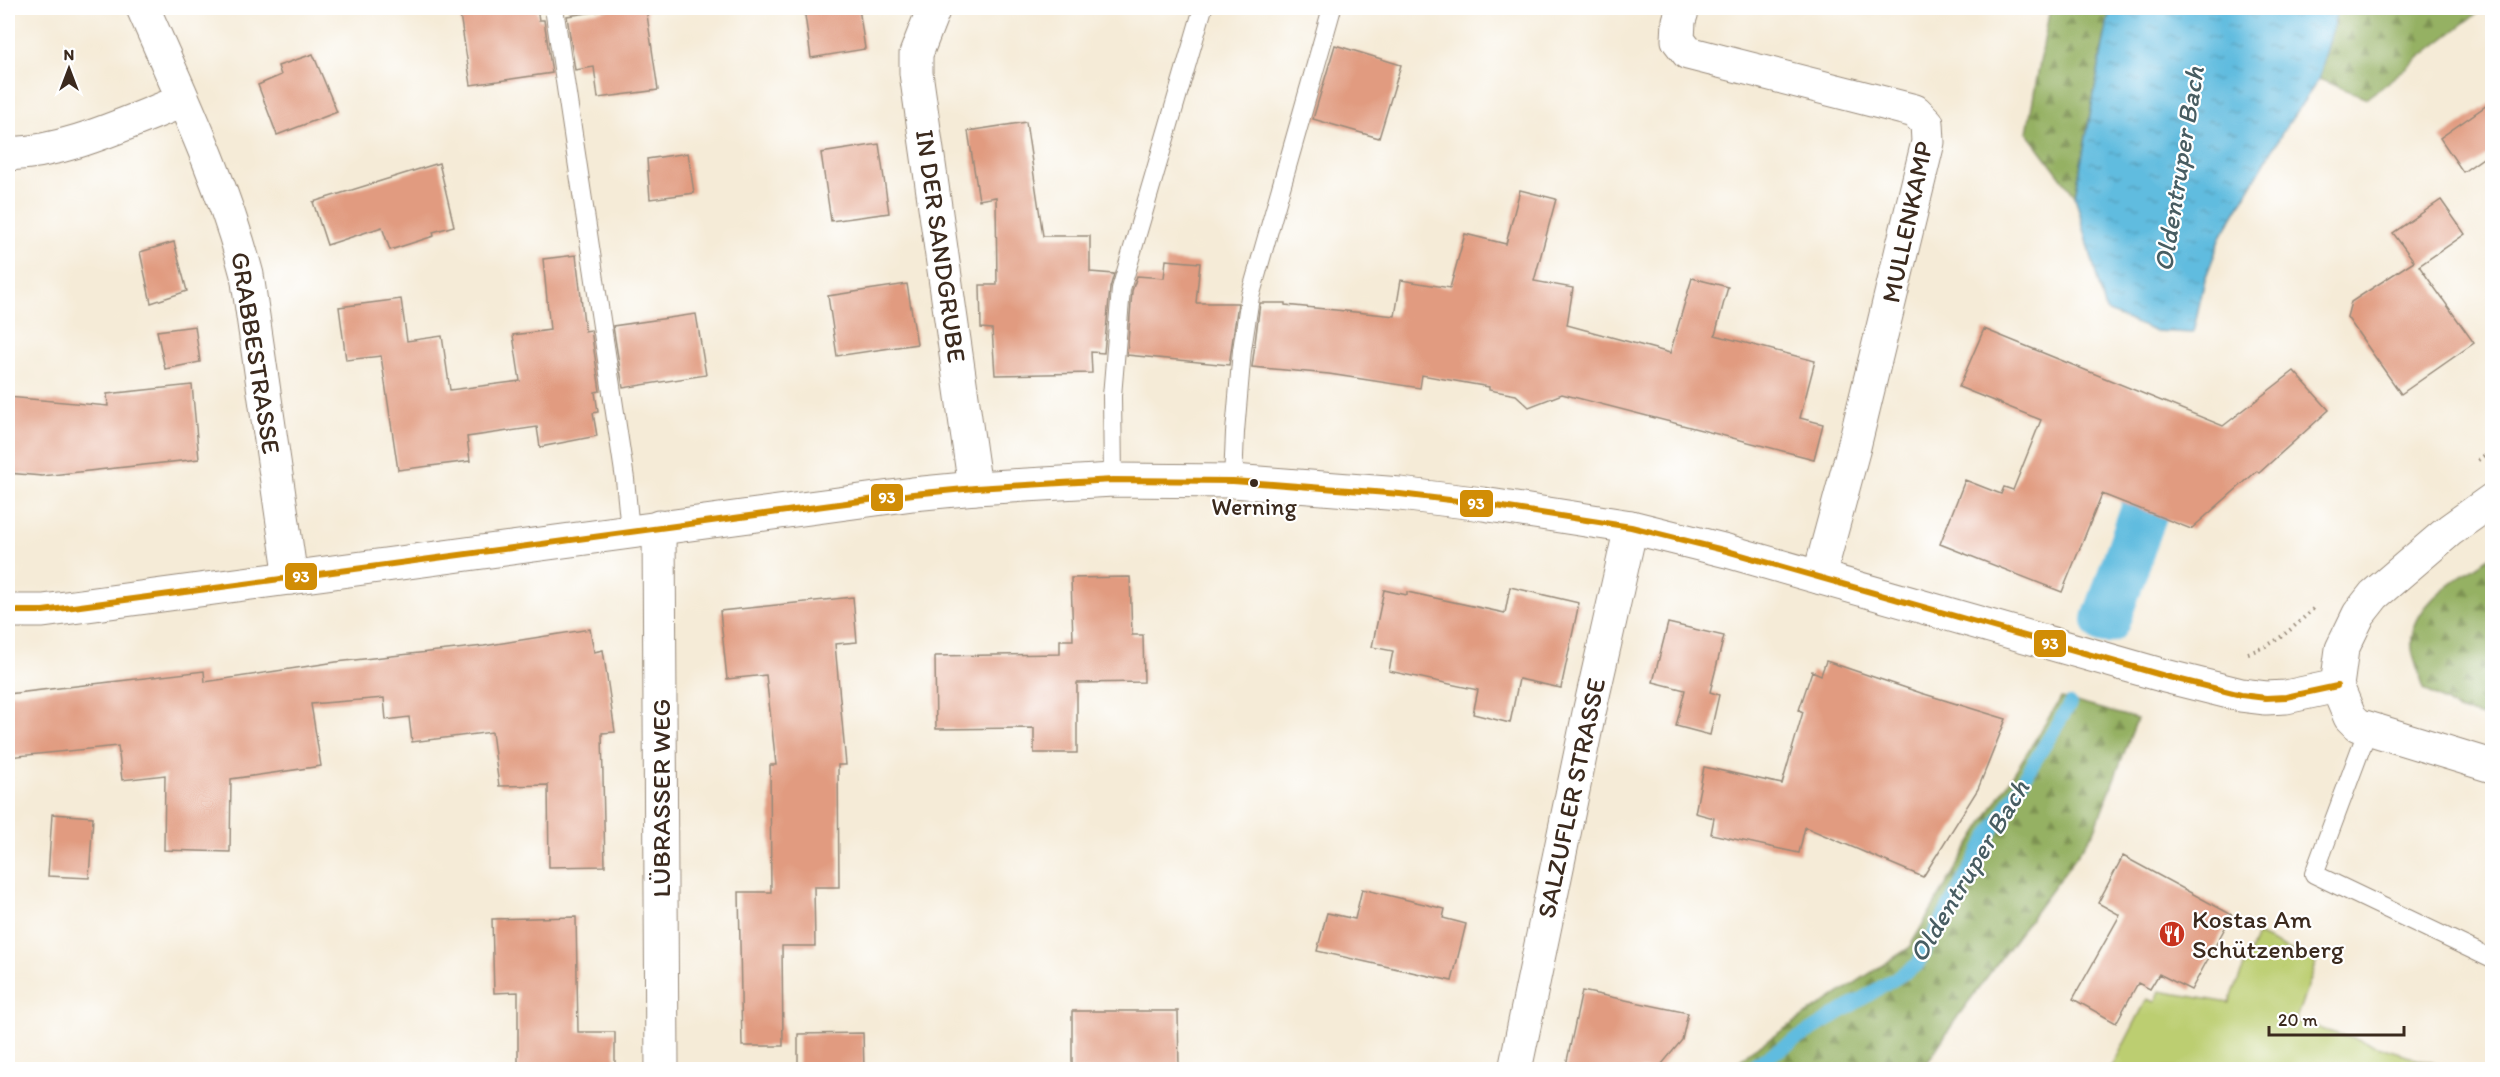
<svg xmlns="http://www.w3.org/2000/svg" width="2500" height="1077" font-family="Itim,sans-serif">
<style>
.grass{fill:#bcce71;stroke:#7c7c48;stroke-width:1.5}
.forest{fill:url(#forest-firs);stroke:#686e40;stroke-width:1.5}
.water{fill:url(#water-ripples);stroke:#4e737e;stroke-width:1.5}
.lines{fill:none;stroke-linecap:round;stroke-linejoin:round}
.stream{stroke:#61bcdf;stroke-width:14}
.canal{stroke:#61bcdf;stroke-width:48}
.building{fill:#e19b80}
.service-casing{stroke:#988a7a;stroke-width:20}
.minor-casing{stroke:#988a7a;stroke-width:35}
.tertiary-casing{stroke:#988a7a;stroke-width:35}
.path{stroke:#988a7a;stroke-width:4;stroke-dasharray:1.5 4.5;stroke-linecap:butt}
.service{stroke:#fff;stroke-width:18}
.minor{stroke:#fff;stroke-width:33}
.tertiary{stroke:#fff;stroke-width:33}
.bus-1-casing{stroke:#fff;stroke-width:10}
.bus-1{stroke:#d18d06;stroke-width:6}
.bus-dot{fill:#3b2a1e;stroke:#fff;stroke-width:2}
.labels{text-anchor:middle;stroke-width:4.5;stroke-linejoin:round;paint-order:stroke}
.bus-label{font-size:24px;fill:#3b2a1e;stroke:#fff}
.street-label{font-size:26px;fill:#3b2a1e;stroke:#fff}
.poi-label{font-size:26px;fill:#3b2a1e;stroke:#fff;text-anchor:start}
.water-label{font-size:27px;font-style:italic;fill:#485d62;stroke:#fff}
.line-badge{stroke:#fff;stroke-width:2}
.badge-label{font-size:16px;text-anchor:middle;font-weight:bold;fill:#fff}
</style>
<defs>
<pattern id="forest-firs" width="22" height="20" patternUnits="userSpaceOnUse" patternTransform="scale(1.5)"><rect width="22" height="20" fill="#95b163"/><path d="M5 1l3.5 6h-7zM16 11l3.5 6h-7z" fill="#7b9051"/></pattern>
<pattern id="water-ripples" width="26" height="14" patternUnits="userSpaceOnUse" patternTransform="scale(1.5)"><rect width="26" height="14" fill="#61bcdf"/><path d="M2 4q2-2 4 0t4 0M15 11q2-2 4 0t4 0" fill="none" stroke="#5199b4"/></pattern>
</defs>
<rect width="100%" height="100%" fill="#fff"/>
<filter id="ink" filterUnits="userSpaceOnUse"><feTurbulence type="fractalNoise" baseFrequency=".0167" numOctaves="2"/><feDisplacementMap in="SourceGraphic" scale="12" xChannelSelector="R" yChannelSelector="G"/><feConvolveMatrix kernelMatrix="1 2 1 2 8 2 1 2 1" color-interpolation-filters="sRGB"/></filter>
<filter id="wash" filterUnits="userSpaceOnUse"><feTurbulence type="fractalNoise" baseFrequency=".008" numOctaves="4" result="noise"/><feDisplacementMap in="SourceGraphic" scale="24" xChannelSelector="R" yChannelSelector="G"/><feGaussianBlur stdDeviation="1.35" result="paint"/><feColorMatrix in="noise" values="0 0 0 0 0 0 0 0 0 0 0 0 0 0 0 0 0 1.4 0 .05"/><feComposite in="paint" operator="in"/></filter>
<g filter="url(#wash)">
<rect width="100%" height="100%" fill="#f5ebd7"/>
<path class="grass" d="M 2257,935 L 2317,962 L 2295,1021 L 2452,1069 L 2111,1069 L 2147,999 L 2155,1002 L 2160,991 L 2229,1003 Z"/>
<path class="forest" d="M 2050,8 L 2110,8 L 2075,196 L 2027,132 Z
M 2338,8 L 2484,8 L 2367,98 L 2319,79 Z
M 2492,555 L 2492,720 L 2458,710 L 2424,689 C 2420,676 2414,662 2412,649 C 2407,604 2462,576 2492,555 Z
M 2061,698 L 2137,719 L 2094,832 L 1958,1016 L 1923,1069 L 1731,1069 L 1749,1052 L 1909,948 L 1970,844 Z"/>
<path class="water" d="M 2110,8 L 2338,8 L 2319,79 L 2282,133 L 2222,235 L 2205,279 L 2193,333 L 2154,331 L 2106,311 L 2075,196 Z"/>
<g class="lines">
<path class="stream" d="M 1751,1070 L 1756,1064 L 1917,965 L 1980,850 L 2070,704"/>
<path class="canal" d="M 2106,620 L 2144,511"/>
</g>
<g id="blocks">
<path class="building" d="M 459,8 L 537,8 L 539,20 L 544,20 L 552,73 L 471,85 Z
M 622,8 L 646,8 L 658,90 L 598,98 L 594,67 L 575,70 L 567,16 Z
M 804,8 L 859,8 L 865,49 L 811,58 Z
M 1335,45 L 1401,65 L 1379,138 L 1313,119 Z
M 313,54 L 337,112 L 277,135 L 258,85 L 281,75 L 278,66 Z
M 2493,101 L 2493,151 L 2463,172 L 2440,138 Z
M 1026,122 L 1043,236 L 1090,236 L 1090,272 L 1114,274 L 1110,288 L 1104,353 L 1091,352 L 1092,373 L 995,375 L 992,329 L 981,328 L 980,285 L 997,285 L 996,197 L 979,200 L 968,131 Z
M 879,144 L 889,213 L 831,221 L 821,153 Z
M 688,153 L 694,193 L 650,199 L 647,159 Z
M 439,163 L 454,226 L 433,232 L 434,236 L 390,250 L 382,227 L 327,245 L 313,202 Z
M 1520,190 L 1556,199 L 1534,281 L 1573,288 L 1567,325 L 1670,353 L 1692,278 L 1728,287 L 1715,335 L 1815,361 L 1800,418 L 1823,424 L 1814,459 L 1562,394 L 1529,407 L 1516,395 L 1489,390 L 1489,387 L 1422,375 L 1420,388 L 1329,374 L 1252,367 L 1260,303 L 1285,303 L 1285,305 L 1395,316 L 1401,280 L 1450,288 L 1465,234 L 1506,244 Z
M 2441,200 L 2465,234 L 2419,266 L 2474,343 L 2401,394 L 2347,317 L 2351,302 L 2414,261 L 2393,233 Z
M 174,242 L 187,291 L 151,303 L 140,252 Z
M 576,255 L 585,331 L 591,330 L 600,391 L 595,392 L 598,412 L 593,413 L 597,436 L 540,447 L 537,427 L 467,437 L 470,461 L 398,470 L 381,356 L 346,360 L 339,307 L 401,299 L 407,341 L 442,336 L 450,390 L 520,381 L 513,335 L 550,330 L 543,259 Z
M 1166,260 L 1200,263 L 1196,303 L 1238,303 L 1229,365 L 1127,355 L 1132,291 L 1137,276 L 1164,278 Z
M 907,284 L 917,344 L 837,356 L 828,296 Z
M 696,314 L 706,375 L 623,388 L 613,326 Z
M 195,326 L 200,362 L 165,369 L 157,331 Z
M 1984,329 L 2223,426 L 2294,371 L 2329,410 L 2259,473 L 2257,471 L 2191,529 L 2102,494 L 2062,592 L 1940,544 L 1965,480 L 2001,494 L 2004,487 L 2013,490 L 2041,420 L 1959,387 Z
M 192,385 L 199,459 L 42,476 L 8,473 L 8,397 L 108,406 L 107,394 Z
M 1130,577 L 1132,635 L 1143,635 L 1144,682 L 1077,683 L 1077,753 L 1034,753 L 1034,728 L 936,729 L 935,656 L 1060,654 L 1060,640 L 1073,640 L 1071,578 Z
M 1510,587 L 1579,603 L 1561,688 L 1519,679 L 1510,723 L 1473,714 L 1478,690 L 1389,671 L 1393,651 L 1372,647 L 1384,590 L 1407,595 L 1407,592 L 1505,613 Z
M 853,597 L 857,642 L 835,644 L 846,765 L 838,765 L 839,887 L 814,887 L 815,946 L 782,946 L 783,1046 L 742,1046 L 739,892 L 771,892 L 770,765 L 776,765 L 766,675 L 727,679 L 720,611 Z
M 1668,623 L 1724,636 L 1710,692 L 1719,695 L 1710,735 L 1676,726 L 1685,690 L 1653,682 Z
M 590,629 L 594,652 L 603,650 L 615,732 L 602,733 L 605,866 L 549,867 L 548,785 L 499,786 L 492,732 L 412,742 L 409,717 L 386,720 L 384,698 L 311,704 L 321,766 L 231,779 L 230,852 L 164,850 L 165,775 L 122,780 L 118,746 L 8,757 L 8,694 L 204,671 L 205,682 L 336,662 L 484,646 Z
M 1826,661 L 1921,693 L 2006,719 L 1978,789 L 1923,877 L 1805,827 L 1799,853 L 1711,834 L 1714,818 L 1695,813 L 1704,767 L 1782,784 L 1803,712 L 1799,710 L 1812,671 L 1821,675 Z
M 52,814 L 93,817 L 89,878 L 48,876 Z
M 2123,856 L 2232,915 L 2191,990 L 2159,974 L 2150,989 L 2138,983 L 2116,1023 L 2073,999 L 2120,915 L 2098,903 Z
M 1362,889 L 1445,909 L 1443,918 L 1466,924 L 1452,981 L 1317,951 L 1327,913 L 1355,919 Z
M 576,917 L 578,1032 L 615,1032 L 615,1070 L 518,1070 L 518,992 L 494,993 L 492,919 Z
M 1582,991 L 1688,1013 L 1682,1040 L 1657,1070 L 1565,1070 Z
M 1072,1011 L 1178,1011 L 1179,1070 L 1072,1070 Z
M 863,1033 L 864,1070 L 798,1070 L 798,1034 Z"/>
</g>
</g>
<g filter="url(#ink)">
<use href="#blocks" fill-opacity="0" stroke="#988a7a" stroke-width="1.5"/>
<g class="lines">
<defs>
<path id="service" d="M 554,8 L 625,479 L 630,531
M 1113,480 L 1112,396 L 1121,289 L 1203,8
M 1233,481 L 1235,432 L 1242,350 L 1250,297 L 1332,8
M 2368,729 L 2314,874 L 2492,959"/>
<path id="minor" d="M 143,8 C 181,95 223,183 247,275 L 291,578
M 934,8 L 916,54 L 916,73 L 975,488
M 1683,8 L 1679,21 L 1678,40 L 1688,53 L 1915,111 L 1927,123 L 1928,142 L 1853,451 L 1819,577
M 8,154 C 68,152 127,122 183,101
M 659,527 L 662,1070
M 2337,686 L 2350,717 L 2358,725 L 2492,766
M 1515,1070 L 1589,713 L 1631,527"/>
<path id="tertiary" d="M 8,611 L 43,611 L 913,494 L 975,488 L 1113,480 L 1233,481 L 1400,494 L 1483,504 L 1631,527 L 1727,551 L 2165,676 L 2241,695 L 2266,698 L 2286,697 L 2337,686 L 2342,649 L 2359,614 L 2374,595 L 2450,530 L 2492,500"/>
</defs>
<use href="#service" class="service-casing"/>
<use href="#minor" class="minor-casing"/>
<use href="#tertiary" class="tertiary-casing"/>
<path class="path" d="M 188,13 L 201,8
M 2478,460 L 2492,450
M 2248,653 C 2276,645 2294,627 2315,607"/>
<use href="#service" class="service"/>
<use href="#minor" class="minor"/>
<use href="#tertiary" class="tertiary"/>
<defs>
<path id="bus-1" d="M 8,611 L 43,611 L 913,494 L 975,488 L 1113,480 L 1233,481 L 1400,494 L 1483,504 L 1631,527 L 1727,551 L 2165,676 L 2241,695 L 2266,698 L 2286,697 L 2337,686"/>
</defs>
<use href="#bus-1" class="bus-1-casing"/>
<use href="#bus-1" class="bus-1"/>
</g>
</g>
<defs>
<symbol id="restaurant-disc" viewBox="-11 -11 22 22"><circle r="9.5" fill="#c8321e" stroke="#fff"/><path d="M-5-6h1v4h1v-4h1v4h1v-4h1v5L-1.5 .5V6h-2V.5L-5-1ZM5-6V6H3V1.5H1.5Q1.5-4 5-6Z" fill="#fff"/></symbol>
</defs>
<g fill-rule="evenodd">
<use href="#restaurant-disc" x="2157" y="919" width="30" height="30"/>
</g>
<circle class="bus-dot" cx="1254" cy="483" r="5"/>
<g class="labels">
<g class="bus-label">
<text x="1254" y="515">Werning</text>
</g>
<g class="street-label">
<text transform="translate(1907 222) rotate(-78)" y="9">MULLENKAMP</text>
<text transform="translate(941 246) rotate(82)" y="9">IN DER SANDGRUBE</text>
<text transform="translate(256 353) rotate(81)" y="9">GRABBESTRASSE</text>
<text transform="translate(661 798) rotate(-90)" y="9">LÜBRASSER WEG</text>
<text transform="translate(1571 798) rotate(-78)" y="9">SALZUFLER STRASSE</text>
</g>
<g class="poi-label">
<text x="2192" y="928">Kostas Am<tspan x="2192" dy="30">Schützenberg</tspan></text>
</g>
<g class="water-label">
<text transform="translate(2179 169) rotate(-81)" y="9">Oldentruper Bach</text>
<text transform="translate(1969 871) rotate(-59)" y="9">Oldentruper Bach</text>
</g>
</g>
<g class="line-badge">
<rect x="870" y="483" width="34" height="29" rx="6" fill="#d18d06"/>
<rect x="1459" y="489" width="35" height="29" rx="6" fill="#d18d06"/>
<rect x="284" y="562" width="34" height="29" rx="6" fill="#d18d06"/>
<rect x="2033" y="629" width="34" height="29" rx="6" fill="#d18d06"/>
</g>
<g class="badge-label">
<text x="887" y="503">93</text>
<text x="1476" y="509">93</text>
<text x="301" y="582">93</text>
<text x="2050" y="649">93</text>
</g>
<rect width="2500" height="1077" fill="none" stroke="#fff" stroke-width="30"/>
<g transform="translate(69 69)" stroke="#ffffff" stroke-width="4.5" paint-order="stroke">
<path d="M0-4.5L10 22L0 15L-10 22Z" fill="#3b2a1e"/>
<text y="-9" font-size="16" font-weight="bold" text-anchor="middle" fill="#3b2a1e">N</text>
</g>
<path d="M2269 1026v9h135v-9" fill="none" stroke="#3b2a1e" stroke-width="3"/>
<text x="2278" y="1026" font-size="18" fill="#3b2a1e" stroke="#ffffff" stroke-width="4.5" paint-order="stroke">20 m</text>
</svg>
